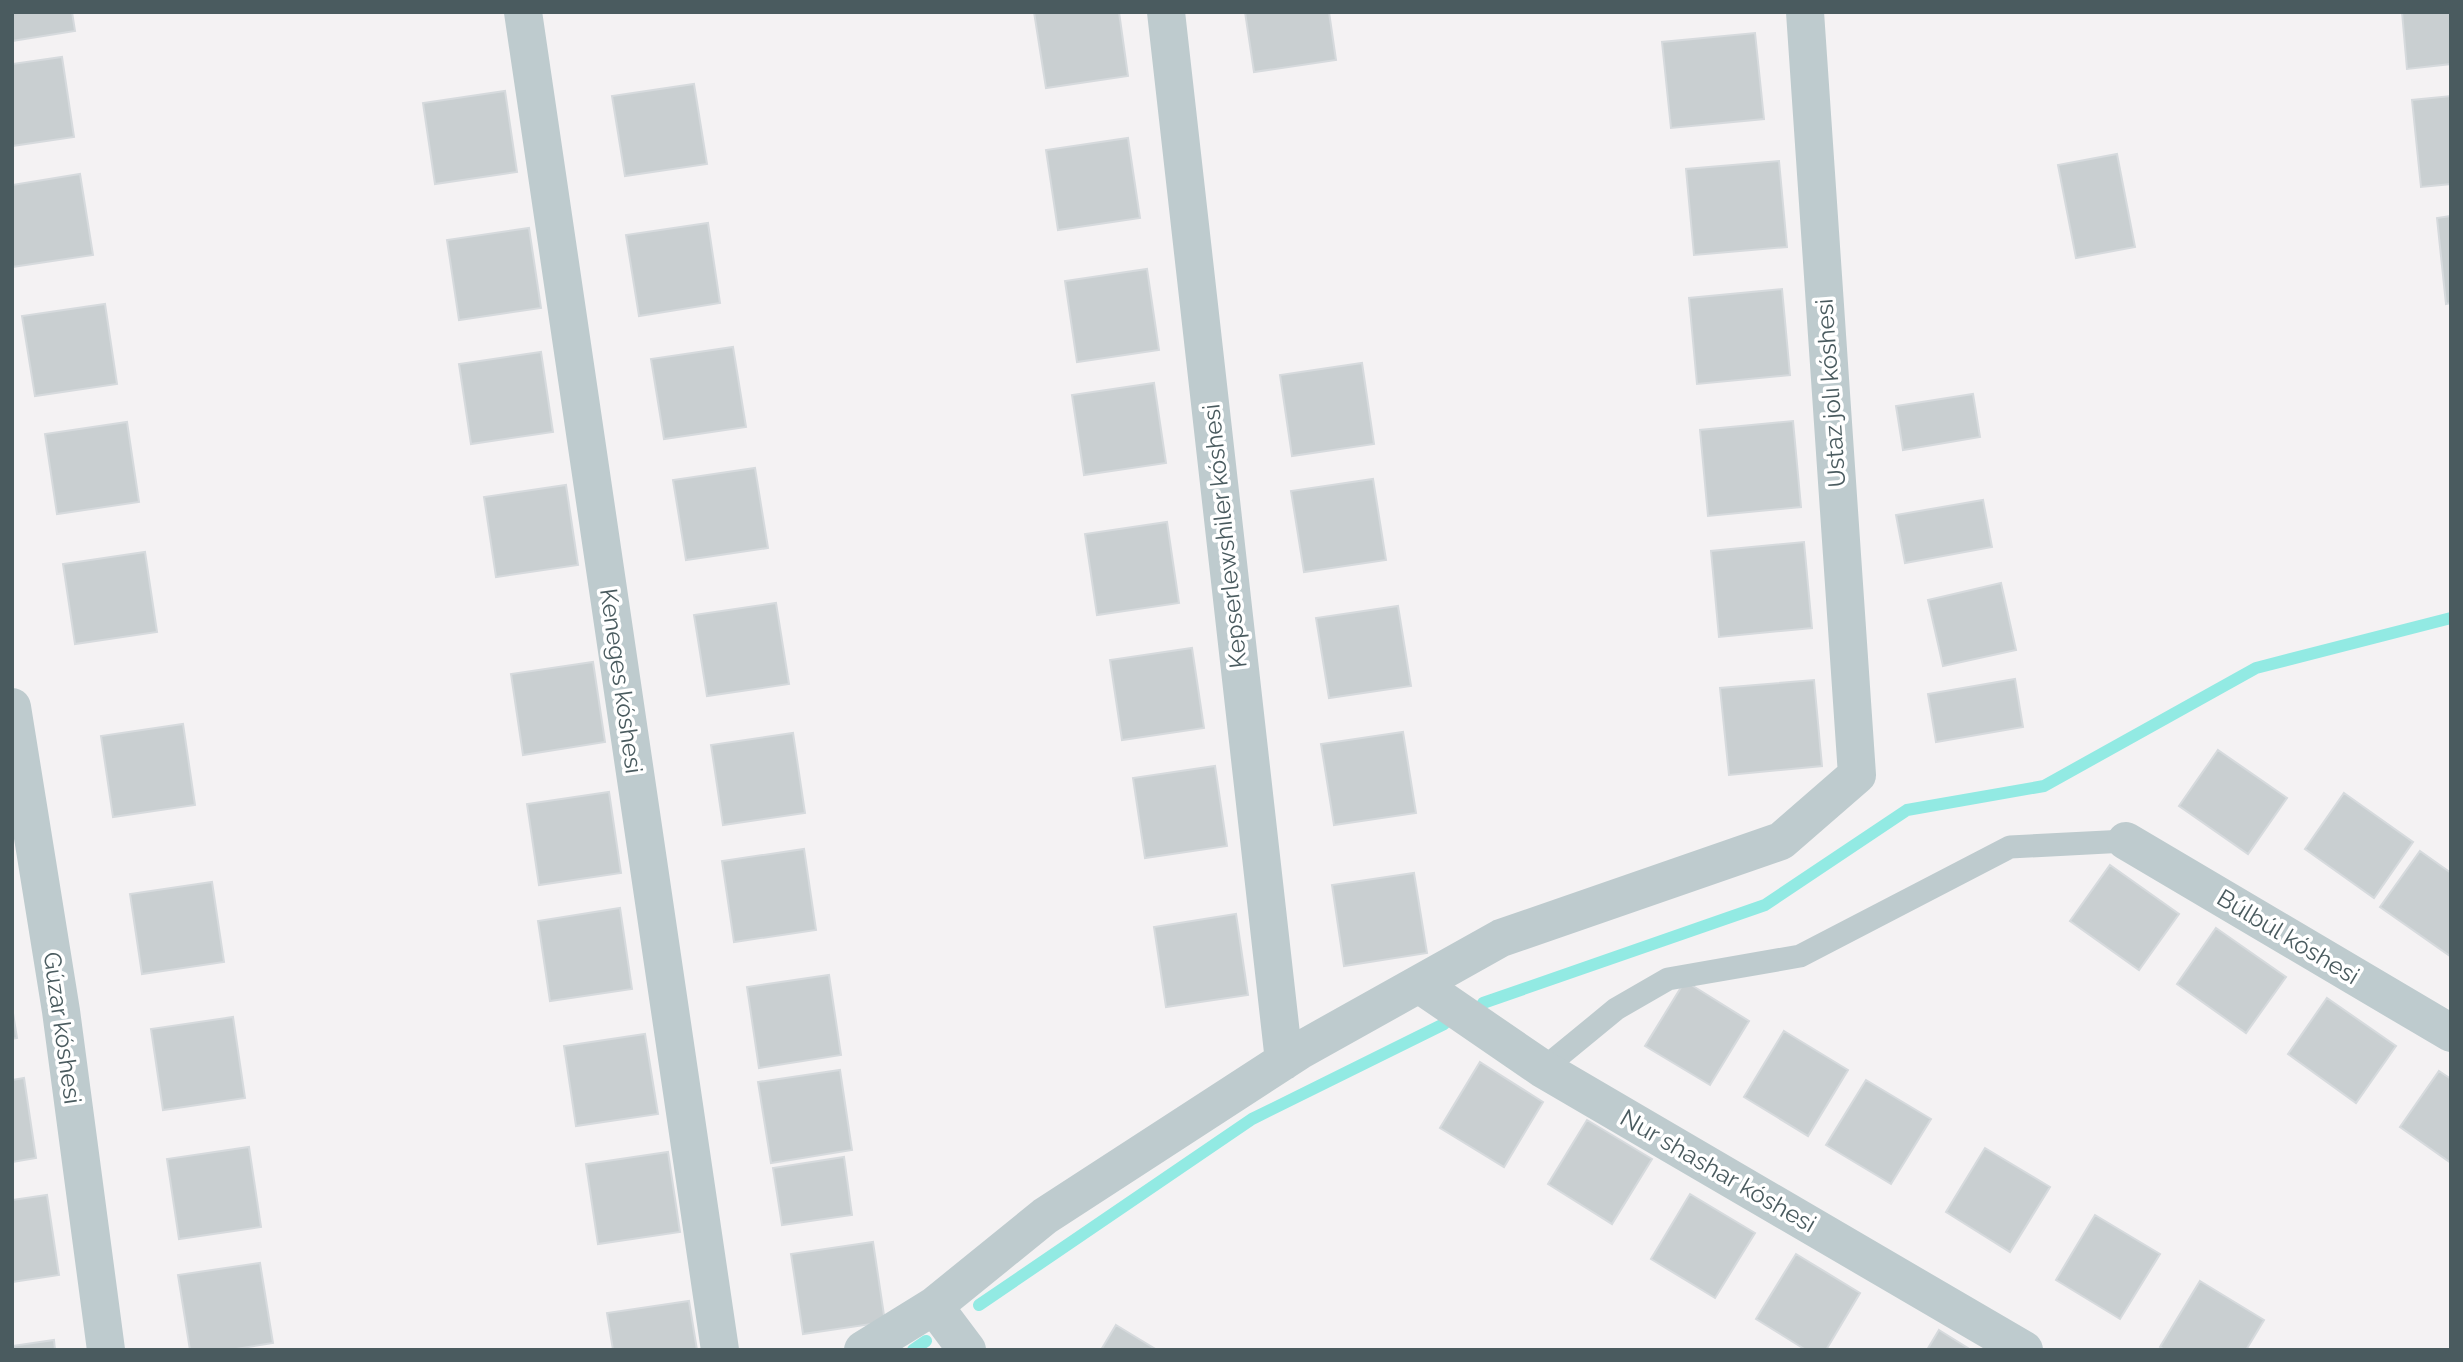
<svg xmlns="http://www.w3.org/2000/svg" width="2463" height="1362" font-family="Raleway,sans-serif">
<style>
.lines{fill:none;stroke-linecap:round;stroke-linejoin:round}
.stream{stroke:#92eae3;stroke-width:12}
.building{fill:#c9cfd1;stroke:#d6dadd;stroke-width:2}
.lane{stroke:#becbce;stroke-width:23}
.street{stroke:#becbce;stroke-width:38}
.labels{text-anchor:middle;stroke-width:7;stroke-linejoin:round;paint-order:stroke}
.street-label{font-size:24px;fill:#4a5b5f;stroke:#fff}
</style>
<rect width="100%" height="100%" fill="#f4f2f3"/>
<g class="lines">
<path class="stream" d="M 1483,1003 L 1765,905 L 1907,810 L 2044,786 L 2256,668 L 2451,618
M 979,1305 L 1252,1119 L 1444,1024
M 913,1350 L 926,1341"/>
</g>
<path class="building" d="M 12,12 L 72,12 L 75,31 L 12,41 Z
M 1034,12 L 1119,12 L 1128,76 L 1046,88 Z
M 1245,12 L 1329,12 L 1336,60 L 1254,72 Z
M 2402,12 L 2451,12 L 2451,64 L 2407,69 Z
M 1755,33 L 1764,119 L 1671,128 L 1662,42 Z
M 62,57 L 74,137 L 12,146 L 12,64 Z
M 694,84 L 707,164 L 625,176 L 612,96 Z
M 505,91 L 517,172 L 435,184 L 423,103 Z
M 2451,96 L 2451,184 L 2421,187 L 2412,100 Z
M 1128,138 L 1140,218 L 1058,230 L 1046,150 Z
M 2117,154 L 2135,247 L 2076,258 L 2058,165 Z
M 1779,161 L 1787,247 L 1694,255 L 1686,169 Z
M 80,174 L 93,255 L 12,267 L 12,185 Z
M 2451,216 L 2451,303 L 2446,304 L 2437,218 Z
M 708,223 L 720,303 L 639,316 L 626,235 Z
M 529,228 L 541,308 L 459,320 L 447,240 Z
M 1147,269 L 1159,350 L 1077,362 L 1065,281 Z
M 1782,289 L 1790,375 L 1697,384 L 1689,298 Z
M 105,304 L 117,384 L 35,396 L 22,316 Z
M 733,347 L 746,427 L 664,439 L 651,359 Z
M 541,352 L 553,432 L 471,444 L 459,364 Z
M 1362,363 L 1374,444 L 1292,456 L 1280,375 Z
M 1154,383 L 1166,463 L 1084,475 L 1072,395 Z
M 1973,394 L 1980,437 L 1903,450 L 1896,406 Z
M 1793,421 L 1801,507 L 1708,516 L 1700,430 Z
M 127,422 L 139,502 L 57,514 L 45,434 Z
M 755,468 L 768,548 L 686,560 L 673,480 Z
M 1373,479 L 1386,560 L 1304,572 L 1291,491 Z
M 566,485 L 578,565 L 496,577 L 484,497 Z
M 1983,500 L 1992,547 L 1905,563 L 1896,515 Z
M 1167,522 L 1179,603 L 1097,615 L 1085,534 Z
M 1804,542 L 1812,628 L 1719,637 L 1711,551 Z
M 145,552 L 157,632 L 75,644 L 63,564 Z
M 2001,583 L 2016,650 L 1943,666 L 1928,600 Z
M 776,603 L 789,684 L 707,696 L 694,615 Z
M 1398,606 L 1411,686 L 1329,698 L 1316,618 Z
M 1192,648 L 1204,728 L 1122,740 L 1110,660 Z
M 593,662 L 605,742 L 523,755 L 511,674 Z
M 2015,679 L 2023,727 L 1936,742 L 1928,694 Z
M 1814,680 L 1822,766 L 1729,775 L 1720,688 Z
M 183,724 L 195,805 L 113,817 L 101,736 Z
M 1403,732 L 1416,813 L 1334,825 L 1321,744 Z
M 793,733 L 805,813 L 723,825 L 711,745 Z
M 2218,750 L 2287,798 L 2248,854 L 2179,806 Z
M 1215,766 L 1227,846 L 1145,858 L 1133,778 Z
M 609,792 L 621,873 L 539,885 L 527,804 Z
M 2344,793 L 2413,842 L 2374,898 L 2305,849 Z
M 804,849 L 816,930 L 734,942 L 722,861 Z
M 2420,851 L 2451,873 L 2450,956 L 2380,907 Z
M 2110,865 L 2179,914 L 2139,970 L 2070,921 Z
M 1414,873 L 1427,953 L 1344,966 L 1332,885 Z
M 212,882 L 224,962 L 142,974 L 130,894 Z
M 620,908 L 632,989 L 550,1001 L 538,921 Z
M 1236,914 L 1248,995 L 1166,1007 L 1154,927 Z
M 2216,928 L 2286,977 L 2246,1033 L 2177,984 Z
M 829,975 L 841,1055 L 759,1068 L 747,987 Z
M 1685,981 L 1749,1021 L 1710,1085 L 1645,1046 Z
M 2327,998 L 2396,1046 L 2356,1103 L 2288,1054 Z
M 12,1007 L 17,1038 L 12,1039 Z
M 233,1017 L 245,1098 L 163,1110 L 151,1029 Z
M 1784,1031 L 1848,1070 L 1808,1136 L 1744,1097 Z
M 645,1034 L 658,1114 L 576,1126 L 564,1046 Z
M 1480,1062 L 1543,1102 L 1504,1167 L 1440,1128 Z
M 840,1070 L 852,1150 L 771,1163 L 758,1082 Z
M 2439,1071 L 2451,1079 L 2451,1163 L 2400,1127 Z
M 24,1078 L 36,1158 L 12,1162 L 12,1080 Z
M 1866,1080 L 1931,1119 L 1891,1184 L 1826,1145 Z
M 1587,1120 L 1652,1159 L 1612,1224 L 1548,1184 Z
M 249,1147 L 261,1227 L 179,1239 L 167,1159 Z
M 1985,1148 L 2050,1187 L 2010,1252 L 1946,1212 Z
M 668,1152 L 680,1232 L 598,1244 L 586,1164 Z
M 844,1157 L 852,1215 L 782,1225 L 773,1168 Z
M 1690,1194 L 1755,1233 L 1715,1298 L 1651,1259 Z
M 47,1195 L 59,1275 L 12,1282 L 12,1200 Z
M 2095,1215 L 2160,1254 L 2120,1319 L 2056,1280 Z
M 873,1242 L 885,1322 L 803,1334 L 791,1254 Z
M 1796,1254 L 1860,1293 L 1826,1350 L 1806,1350 L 1756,1319 Z
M 260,1263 L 273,1343 L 230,1350 L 190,1350 L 178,1275 Z
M 2200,1281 L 2264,1320 L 2246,1350 L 2165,1350 L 2160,1347 Z
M 689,1301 L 697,1350 L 613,1350 L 607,1313 Z
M 1116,1325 L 1157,1350 L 1101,1350 Z
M 1939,1330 L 1971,1350 L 1927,1350 Z
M 54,1340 L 55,1350 L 12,1350 L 12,1346 Z"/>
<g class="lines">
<path class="lane" d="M 1543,1069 L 1616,1009 L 1668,979 L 1800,956 L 2010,847 L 2126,841"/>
<path class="street" d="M 523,12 L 720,1350
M 1166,12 L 1284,1061
M 12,707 L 61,1011 L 106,1350
M 2126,841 L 2451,1033
M 1419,984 L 1543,1069 L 2024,1350
M 934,1306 L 967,1350
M 863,1350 L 934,1306 L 1045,1216 L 1299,1051 L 1501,938 L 1781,841 L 1857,775 L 1805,12"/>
</g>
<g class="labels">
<g class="street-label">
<text transform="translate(1831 393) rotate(-94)" y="8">Ustaz jolı kóshesi</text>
<text transform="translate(1225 536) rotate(-96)" y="8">Kepserlewshiler kóshesi</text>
<text transform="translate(621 681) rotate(82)" y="8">Keneges kóshesi</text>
<text transform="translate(2288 937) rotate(31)" y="8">Búlbúl kóshesi</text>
<text transform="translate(62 1028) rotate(82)" y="8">Gúzar kóshesi</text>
<text transform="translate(1718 1171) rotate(30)" y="8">Nur shashar kóshesi</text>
</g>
</g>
<rect width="2463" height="1362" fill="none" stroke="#4a5b5f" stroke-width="28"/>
</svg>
